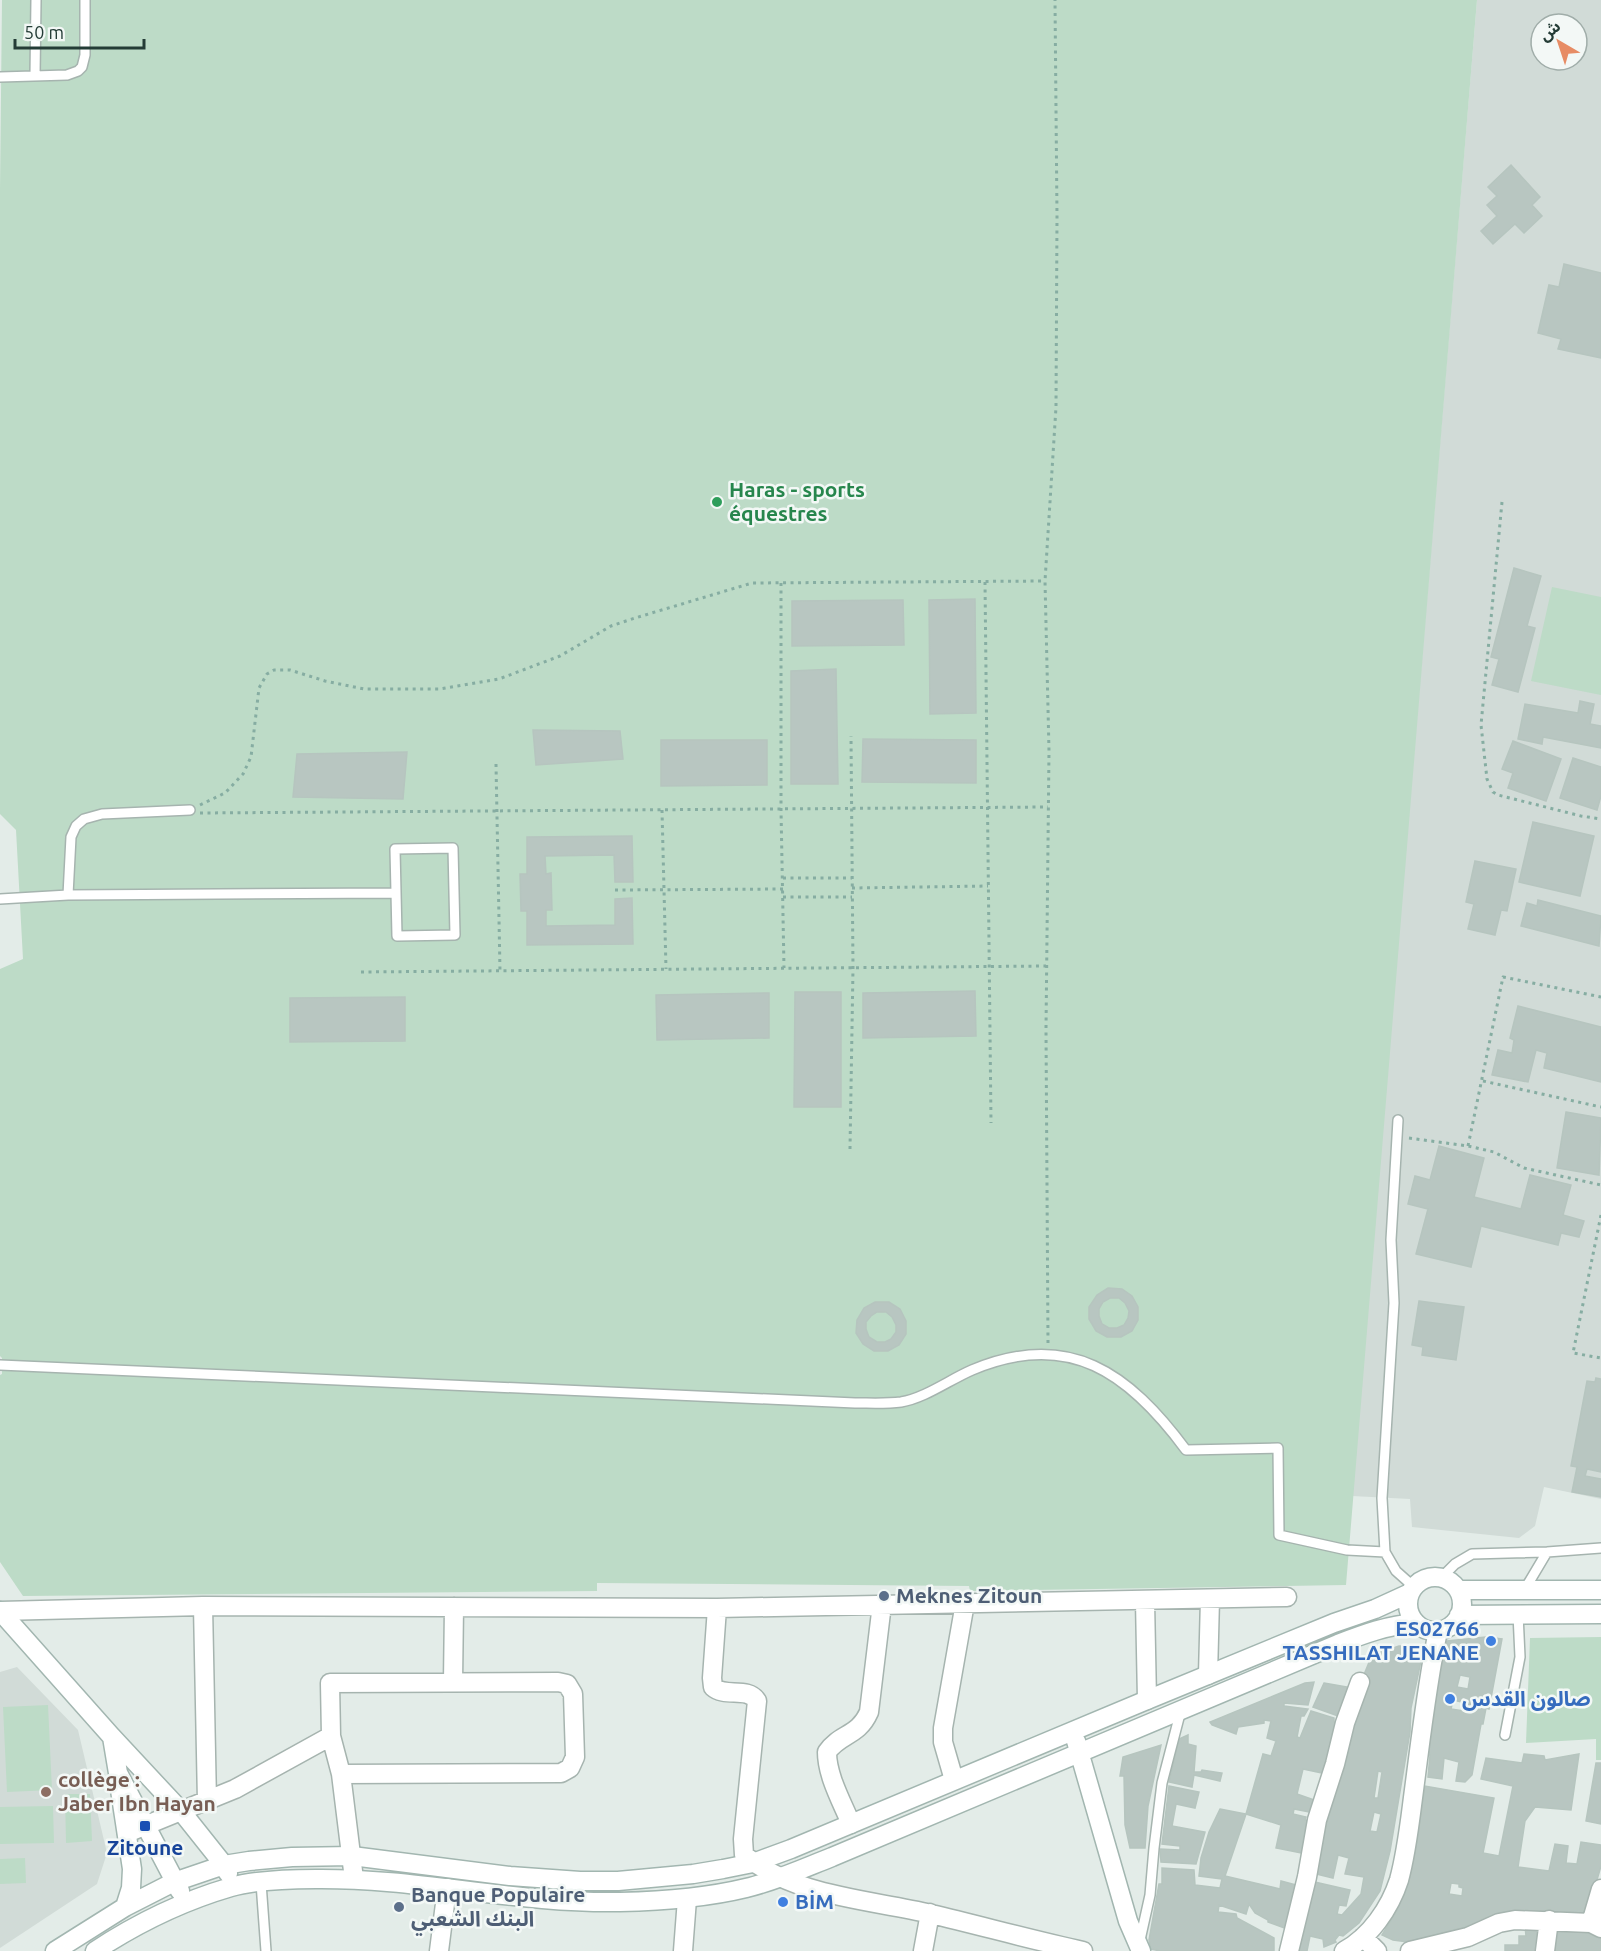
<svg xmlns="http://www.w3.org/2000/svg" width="1601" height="1951" font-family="Ubuntu,'Noto Sans Arabic',sans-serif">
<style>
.built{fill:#d1dbd7;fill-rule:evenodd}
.green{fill:#bddbc7}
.building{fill:#b8c6c1;stroke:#b6c5bf;stroke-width:1.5;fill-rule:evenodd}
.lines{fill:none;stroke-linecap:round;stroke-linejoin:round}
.lane-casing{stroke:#a6b4af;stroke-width:12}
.street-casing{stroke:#a6b4af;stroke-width:21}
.secondary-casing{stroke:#a2b6b0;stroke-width:21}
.path{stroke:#86ada2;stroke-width:3;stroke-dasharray:3 4.5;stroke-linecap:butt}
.lane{stroke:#fff;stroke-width:9}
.street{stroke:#fff;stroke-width:18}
.secondary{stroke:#fff;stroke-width:18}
.leisure-dot{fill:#2e9e5b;stroke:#f3f8f6;stroke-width:2}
.service-dot{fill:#5c6f8a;stroke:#f3f8f6;stroke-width:2}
.shop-dot{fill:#3f7fe0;stroke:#f3f8f6;stroke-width:2}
.education-dot{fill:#8d6e63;stroke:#f3f8f6;stroke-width:2}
.transit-dot{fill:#1a4fb4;stroke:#f3f8f6;stroke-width:2}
.labels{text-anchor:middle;stroke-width:5;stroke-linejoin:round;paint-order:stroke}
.leisure-label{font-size:21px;font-weight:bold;fill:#27864d;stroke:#f3f8f6;text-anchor:start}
.service-label{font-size:21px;font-weight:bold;fill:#4e5e75;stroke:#f3f8f6;text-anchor:start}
.shop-label{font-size:21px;font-weight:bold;fill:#366cbe;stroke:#f3f8f6;text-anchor:start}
.education-label{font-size:21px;font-weight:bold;fill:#785e54;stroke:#f3f8f6;text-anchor:start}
.transit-label{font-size:21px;font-weight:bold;fill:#164399;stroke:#f3f8f6}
</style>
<rect width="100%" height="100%" fill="#e3ece8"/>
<path class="built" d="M 1477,0 L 1601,0 L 1601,1499 L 1544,1487 L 1535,1526 L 1519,1538 L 1412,1527 L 1410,1499 L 1352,1496 ZM 1541,24 L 1577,24 L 1577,60 L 1541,60 Z
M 17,1667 L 78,1730 L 107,1853 L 97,1884 L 0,1948 L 0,1672 Z"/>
<path class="green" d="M 2,0 L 1477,0 L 1346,1585 L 970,1591 L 969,1586 L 597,1583 L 597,1591 L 23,1596 L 0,1562 L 0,1375 L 2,1374 L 2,1358 L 0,1356 L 0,969 L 23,959 L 16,830 L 0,814 L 0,189 Z
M 1552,587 L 1601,597 L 1601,695 L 1531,681 Z
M 1601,1637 L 1601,1760 L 1596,1760 L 1596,1739 L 1526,1743 L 1530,1638 Z
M 48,1705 L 52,1790 L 7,1792 L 3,1707 Z
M 90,1794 L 92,1841 L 66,1843 L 65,1794 Z
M 53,1806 L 54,1843 L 0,1844 L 0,1807 Z
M 25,1858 L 26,1883 L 0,1884 L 0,1859 Z"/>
<path class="building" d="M 1511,165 L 1540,197 L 1532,205 L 1542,216 L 1524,233 L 1515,224 L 1493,244 L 1481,231 L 1497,216 L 1487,205 L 1497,196 L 1488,187 Z
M 1564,264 L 1601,273 L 1601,358 L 1558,349 L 1561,339 L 1538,333 L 1549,285 L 1559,287 Z
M 1514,568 L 1541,576 L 1527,626 L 1535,628 L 1518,692 L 1492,685 L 1499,659 L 1491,657 Z
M 975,599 L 976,713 L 930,714 L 929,600 Z
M 903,600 L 904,645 L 792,646 L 792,601 Z
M 836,669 L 838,784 L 791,784 L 791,671 Z
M 1580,701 L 1594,704 L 1590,724 L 1601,726 L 1601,748 L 1543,737 L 1542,744 L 1518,739 L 1525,704 L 1578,713 Z
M 533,730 L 620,731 L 623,759 L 536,765 Z
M 863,739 L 976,740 L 976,783 L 862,782 Z
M 661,740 L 767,740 L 767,785 L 661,786 Z
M 1513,741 L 1561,759 L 1546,801 L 1508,788 L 1513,773 L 1502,769 Z
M 407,752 L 403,799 L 293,797 L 297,754 Z
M 1573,758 L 1601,767 L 1601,796 L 1597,810 L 1560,798 Z
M 1533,822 L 1594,836 L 1580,896 L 1519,882 Z
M 632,836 L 633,882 L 615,882 L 614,855 L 545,856 L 546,874 L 551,873 L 552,910 L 546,910 L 546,926 L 615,925 L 615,899 L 632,898 L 633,944 L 527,945 L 527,911 L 521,911 L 520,874 L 527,874 L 527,837 Z
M 1475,861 L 1516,869 L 1507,911 L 1501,910 L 1495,935 L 1468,929 L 1474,904 L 1466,902 Z
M 1538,900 L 1601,916 L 1599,946 L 1521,926 L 1527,903 L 1537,906 Z
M 975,991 L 976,1036 L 863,1038 L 863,993 Z
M 795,992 L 841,992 L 841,1107 L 794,1107 Z
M 769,993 L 769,1038 L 657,1040 L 656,995 Z
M 405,997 L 405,1041 L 290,1042 L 290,998 Z
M 1518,1006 L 1601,1027 L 1601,1082 L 1544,1068 L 1547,1053 L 1536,1050 L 1528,1082 L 1492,1075 L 1498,1050 L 1512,1053 L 1514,1040 L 1510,1038 Z
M 1566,1112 L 1601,1118 L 1599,1175 L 1557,1168 Z
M 1439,1146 L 1484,1158 L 1474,1197 L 1521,1209 L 1530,1175 L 1571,1185 L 1563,1215 L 1584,1221 L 1579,1237 L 1561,1233 L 1558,1245 L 1481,1226 L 1471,1267 L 1416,1254 L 1428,1209 L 1408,1204 L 1415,1176 L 1430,1180 Z
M 1108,1288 L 1122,1289 L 1132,1296 L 1138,1307 L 1138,1320 L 1132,1331 L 1121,1337 L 1107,1337 L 1096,1331 L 1089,1319 L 1089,1307 L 1097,1295 ZM 1110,1298 L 1119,1298 L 1125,1303 L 1129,1311 L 1128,1318 L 1124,1325 L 1117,1328 L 1109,1328 L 1102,1324 L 1099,1316 L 1099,1309 L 1103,1302 Z
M 1419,1301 L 1464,1307 L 1456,1360 L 1422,1355 L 1423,1347 L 1412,1345 Z
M 875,1302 L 889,1302 L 900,1309 L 906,1321 L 906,1334 L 899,1345 L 888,1351 L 874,1351 L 863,1344 L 856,1333 L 857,1320 L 864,1308 ZM 877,1312 L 886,1312 L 892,1317 L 896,1325 L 896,1332 L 891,1339 L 885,1342 L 877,1342 L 869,1337 L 866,1329 L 866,1322 L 871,1316 Z
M 1596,1378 L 1601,1379 L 1601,1472 L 1587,1469 L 1585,1476 L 1601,1479 L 1601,1497 L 1572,1492 L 1577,1467 L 1571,1466 L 1587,1381 L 1595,1382 Z
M 1486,1637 L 1502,1639 L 1489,1709 L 1486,1708 L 1483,1724 L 1481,1724 L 1472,1775 L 1465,1782 L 1456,1781 L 1459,1762 L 1444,1758 L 1442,1779 L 1428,1777 L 1430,1755 L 1428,1755 L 1439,1671 L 1447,1641 ZM 1460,1675 L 1470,1677 L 1468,1689 L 1457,1687 ZM 1453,1700 L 1466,1703 L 1464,1711 L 1451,1709 Z
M 1399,1646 L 1424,1647 L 1411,1708 L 1410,1732 L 1390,1851 L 1380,1891 L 1359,1923 L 1343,1936 L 1339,1935 L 1335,1940 L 1336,1942 L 1324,1947 L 1323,1939 L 1310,1936 L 1307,1951 L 1292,1951 L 1310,1881 L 1350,1890 L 1346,1906 L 1339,1905 L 1337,1914 L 1342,1915 L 1361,1894 L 1364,1877 L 1345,1874 L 1349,1858 L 1338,1855 L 1333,1878 L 1312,1873 L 1363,1677 L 1372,1655 ZM 1378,1771 L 1382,1772 L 1378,1798 L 1374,1798 ZM 1374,1812 L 1381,1814 L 1377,1832 L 1370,1831 Z
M 1314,1682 L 1308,1705 L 1284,1703 L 1284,1706 L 1308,1709 L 1304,1716 L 1301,1716 L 1297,1737 L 1300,1738 L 1311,1711 L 1334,1718 L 1334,1722 L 1340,1724 L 1327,1774 L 1303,1769 L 1297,1794 L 1317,1801 L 1315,1813 L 1294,1809 L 1293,1814 L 1306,1817 L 1305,1820 L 1313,1821 L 1307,1854 L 1276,1848 L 1281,1825 L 1246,1814 L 1263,1754 L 1271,1756 L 1276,1741 L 1267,1738 L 1271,1721 L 1264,1720 L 1264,1723 L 1238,1727 L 1236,1734 L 1212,1725 L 1210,1722 L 1305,1683 Z
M 1324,1683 L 1353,1688 L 1341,1717 L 1313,1707 Z
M 1188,1735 L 1188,1744 L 1196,1746 L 1194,1772 L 1201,1772 L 1202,1770 L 1222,1773 L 1220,1781 L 1194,1775 L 1192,1787 L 1169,1782 L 1179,1739 Z
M 1161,1745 L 1148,1806 L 1145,1848 L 1130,1848 L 1125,1825 L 1124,1776 L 1120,1776 L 1123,1757 Z
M 1524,1754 L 1544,1756 L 1545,1760 L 1579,1754 L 1571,1810 L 1535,1807 L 1525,1821 L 1518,1867 L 1549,1871 L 1555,1844 L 1568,1846 L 1566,1863 L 1577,1864 L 1581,1842 L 1601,1845 L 1601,1866 L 1587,1914 L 1517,1913 L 1482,1919 L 1483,1922 L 1408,1942 L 1393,1940 L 1382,1935 L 1397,1910 L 1407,1884 L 1417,1842 L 1425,1786 L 1494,1798 L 1483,1853 L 1499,1856 L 1513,1786 L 1481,1779 L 1486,1758 L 1522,1763 ZM 1451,1883 L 1459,1884 L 1459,1887 L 1463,1888 L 1462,1896 L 1449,1894 Z
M 1596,1763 L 1601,1763 L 1601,1824 L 1586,1821 Z
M 1169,1786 L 1199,1792 L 1195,1808 L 1176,1804 L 1172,1826 L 1205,1832 L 1196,1864 L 1161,1862 L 1160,1849 L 1180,1850 L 1180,1846 L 1162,1844 Z
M 1220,1809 L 1246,1814 L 1225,1876 L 1280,1889 L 1281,1881 L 1300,1886 L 1290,1930 L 1268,1922 L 1268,1920 L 1255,1913 L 1249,1904 L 1246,1914 L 1219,1905 L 1218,1912 L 1236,1914 L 1237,1918 L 1274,1938 L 1274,1951 L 1160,1951 L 1151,1949 L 1149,1940 L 1159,1884 L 1162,1884 L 1162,1868 L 1194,1870 L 1195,1885 L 1220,1888 L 1222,1879 L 1199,1876 L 1201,1858 L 1209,1832 Z
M 1525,1926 L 1542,1926 L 1541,1951 L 1505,1951 L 1505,1945 L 1519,1945 L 1519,1936 L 1526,1936 Z
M 1554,1926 L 1580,1927 L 1601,1935 L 1601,1951 L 1551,1951 Z"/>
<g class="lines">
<defs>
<path id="lane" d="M 35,76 L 36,0
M 0,77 L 67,75 L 78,71 L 82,67 L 85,55 L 85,0
M 453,848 L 455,935 L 397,936 L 395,849 Z
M 68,895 L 71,837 L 76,826 L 84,819 L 102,814 L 190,810
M 0,899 L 68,895 L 396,893
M 1398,1120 L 1391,1240 L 1394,1303 L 1382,1498 L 1385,1552 L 1396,1571 L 1414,1587
M 0,1365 L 855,1403 C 870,1403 886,1404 901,1402 C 925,1398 949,1380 972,1370 C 1069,1329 1129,1373 1186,1450 L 1278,1448 L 1279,1535 L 1347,1550 L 1385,1552
M 1442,1577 L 1455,1564 L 1472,1554 L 1547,1552 L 1601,1548
M 1525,1589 L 1547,1552
M 1505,1735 L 1520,1657 L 1518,1614
M 261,1883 L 266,1951
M 1140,1940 L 1150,1895 L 1154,1848 L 1162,1783 L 1181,1710"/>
<path id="street" d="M 1145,1601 L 1147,1700
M 203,1606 L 207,1802
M 717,1608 L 712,1678 L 713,1687 C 725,1698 748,1686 757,1701 L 743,1839 L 744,1855 C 796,1897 868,1899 931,1914 C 982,1926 1032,1940 1083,1951
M 0,1611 L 203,1606 L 717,1608 L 1287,1597
M 1208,1675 L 1210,1599
M 453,1681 L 454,1607
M 341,1774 L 561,1773 L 570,1768 L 575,1757 L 573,1694 L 567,1684 L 558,1682 L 330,1683 L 331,1736 L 341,1774 L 354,1879
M 954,1780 L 943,1742 L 943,1728 L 965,1603
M 851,1824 C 842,1802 827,1776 827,1752 C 840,1733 858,1737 869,1712 L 882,1604
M 127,1833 L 235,1789 L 331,1736
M 1591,1923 L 1601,1889
M 1363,1937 L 1377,1951
M 439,1951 L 447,1888
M 683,1951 L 687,1899
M 923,1951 L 930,1913
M 1289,1951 L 1307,1877 L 1317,1820 L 1335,1764 L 1345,1723 L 1360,1682
M 1344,1951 C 1370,1937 1390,1908 1399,1880 C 1407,1851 1410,1820 1414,1790 C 1421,1737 1427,1683 1438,1631
M 1410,1951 L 1468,1937 L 1499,1923 L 1515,1920 L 1591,1923 L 1601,1928
M 1545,1951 L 1549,1920"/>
<path id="secondary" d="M1408 1604a27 27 0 1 1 54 0a27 27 0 1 1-54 0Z
M 1459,1590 L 1601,1590
M 0,1611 L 112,1737 L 181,1811 L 224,1865 L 228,1873
M 1459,1615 L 1601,1614
M 112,1737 L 118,1773 L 180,1891
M 1076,1741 L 1128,1921 L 1141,1951
M 120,1790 L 132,1869 L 131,1888 L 125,1907
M 55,1951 L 125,1907 L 174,1882 L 224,1865 L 249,1861 L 292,1857 L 352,1856 L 510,1876 L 580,1881 L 618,1881 L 693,1874 L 723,1869 L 753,1863 L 791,1849 L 1147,1700 L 1334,1623 L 1375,1609 L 1410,1593
M 95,1951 C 136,1924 183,1901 231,1887 C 256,1880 290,1879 316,1879 C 418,1878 518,1904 620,1902 C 662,1901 705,1898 746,1888 C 776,1881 804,1868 832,1857 L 1338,1644 C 1364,1634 1388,1625 1416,1623"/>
</defs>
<use href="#lane" class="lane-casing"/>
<use href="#street" class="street-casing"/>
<use href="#secondary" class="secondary-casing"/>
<path class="path" d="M 1502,502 L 1481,725 L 1487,779 L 1493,792 L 1498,795 L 1581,816 L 1601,819
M 985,582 L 991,1123
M 781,583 L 781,809 L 784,968
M 496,764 L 500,971
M 200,805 L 225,793 L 243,774 L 251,757 L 259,688 L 267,674 L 274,670 L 290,670 L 325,681 L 364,689 L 439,689 L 499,679 L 560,656 L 611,626 L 635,618 L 752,583 L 1045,581
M 662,810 L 666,969
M 200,813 L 1048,807
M 783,878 L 852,878
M 852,888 L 988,886
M 615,890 L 783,889
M 783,897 L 852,897
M 361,972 L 1046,966
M 1483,1081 L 1601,1107
M 1409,1138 L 1468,1146 L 1494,1152 L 1524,1168 L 1601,1185
M 1468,1146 L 1503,977 L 1601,997
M 850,1149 L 853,968 L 851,736
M 1601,1215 L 1573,1353 L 1601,1358
M 1048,1343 L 1046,1029 L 1049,751 L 1045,581 L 1056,407 L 1057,216 L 1055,0"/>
<use href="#lane" class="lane"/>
<use href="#street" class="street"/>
<use href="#secondary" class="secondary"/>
</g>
<circle class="leisure-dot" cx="717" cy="502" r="6"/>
<g class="service-dot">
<circle cx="884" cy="1596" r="6"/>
<circle cx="399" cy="1907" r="6"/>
</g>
<g class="shop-dot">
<circle cx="1491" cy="1641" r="6"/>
<circle cx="1450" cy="1699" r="6"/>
<circle cx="783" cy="1902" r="6"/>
</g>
<circle class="education-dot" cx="46" cy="1792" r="6"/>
<rect class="transit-dot" x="139" y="1820" width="12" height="12" rx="3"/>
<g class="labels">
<g class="leisure-label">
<text x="729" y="497">Haras - sports<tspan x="729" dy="24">équestres</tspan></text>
</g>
<g class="service-label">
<text x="896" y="1603">Meknes Zitoun</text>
<text x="411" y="1902">Banque Populaire<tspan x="411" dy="24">البنك الشعبي</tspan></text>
</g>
<g class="shop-label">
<text x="1479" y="1636" text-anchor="end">ES02766<tspan x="1479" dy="24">TASSHILAT JENANE</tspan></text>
<text x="1462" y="1706">صالون القدس</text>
<text x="795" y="1909">BİM</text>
</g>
<g class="education-label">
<text x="58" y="1787">collège :<tspan x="58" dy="24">Jaber Ibn Hayan</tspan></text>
</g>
<g class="transit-label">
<text x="145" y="1855">Zitoune</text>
</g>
</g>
<g transform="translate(1559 42) rotate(321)"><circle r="28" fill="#f3f8f6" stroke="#a0ada9" stroke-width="1.5"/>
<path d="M0-4.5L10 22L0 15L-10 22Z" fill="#e78c65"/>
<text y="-9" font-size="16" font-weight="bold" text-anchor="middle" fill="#243c36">ش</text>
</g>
<path d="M15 39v9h129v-9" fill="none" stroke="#243c36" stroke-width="3"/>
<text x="24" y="39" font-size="18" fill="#243c36" stroke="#f3f8f6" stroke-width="4.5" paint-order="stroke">50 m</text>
</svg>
